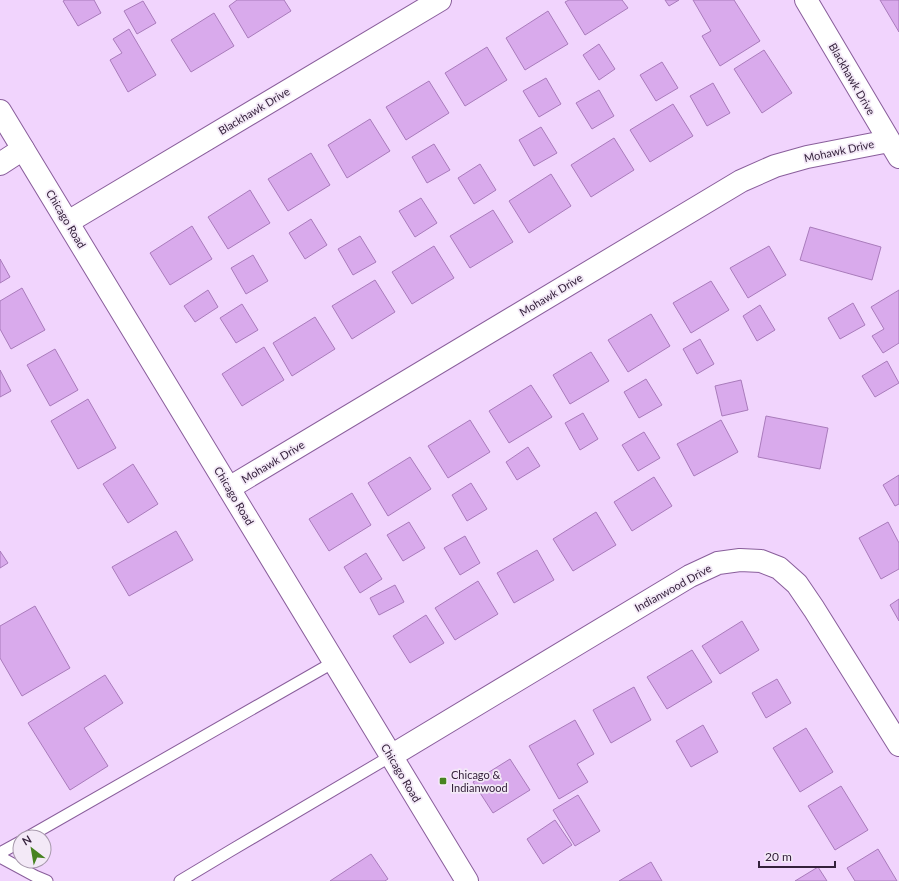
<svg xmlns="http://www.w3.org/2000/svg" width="899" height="881" font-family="Lato,sans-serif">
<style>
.building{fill:#d9aaec;stroke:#a97bbb}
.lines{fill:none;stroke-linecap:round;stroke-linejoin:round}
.lane-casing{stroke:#895e9b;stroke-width:13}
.street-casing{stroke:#895e9b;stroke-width:24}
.secondary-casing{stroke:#895e9b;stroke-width:24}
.lane{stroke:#fff;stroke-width:11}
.street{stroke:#fff;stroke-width:22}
.secondary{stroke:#fff;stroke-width:22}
.poi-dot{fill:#478321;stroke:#f3e9f7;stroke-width:1.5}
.labels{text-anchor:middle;stroke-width:3.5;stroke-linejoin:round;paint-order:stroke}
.street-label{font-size:11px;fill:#34213b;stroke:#f3e9f7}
.poi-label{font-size:11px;fill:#34213b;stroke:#f3e9f7;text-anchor:start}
</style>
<rect width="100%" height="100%" fill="#f1d4fd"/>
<path class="building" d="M 65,0 L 94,0 L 101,13 L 78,26 L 63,1 Z
M 237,0 L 284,0 L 291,11 L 248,38 L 229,6 Z
M 569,0 L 622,0 L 628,8 L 585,35 L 565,2 Z
M 665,0 L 679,0 L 669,6 Z
M 693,0 L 734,0 L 760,41 L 720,66 L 702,36 L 711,31 Z
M 880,0 L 899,0 L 899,32 Z
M 143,1 L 156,23 L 137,34 L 124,11 Z
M 548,11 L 568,44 L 525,70 L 506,38 Z
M 214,13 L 234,46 L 191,72 L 171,40 Z
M 129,29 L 156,75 L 128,92 L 110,60 L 122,53 L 113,39 Z
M 599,44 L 615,69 L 599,80 L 583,55 Z
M 487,47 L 507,80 L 465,106 L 445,73 Z
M 764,50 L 792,93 L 762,113 L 734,69 Z
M 662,62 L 678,88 L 656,101 L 640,75 Z
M 546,78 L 561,104 L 539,117 L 523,91 Z
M 429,81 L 449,113 L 406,140 L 386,107 Z
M 713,83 L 730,113 L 707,126 L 690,96 Z
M 599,90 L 614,116 L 592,129 L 576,103 Z
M 673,104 L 693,136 L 650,162 L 630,130 Z
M 370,119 L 390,151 L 347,178 L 328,145 Z
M 541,127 L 557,153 L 534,166 L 519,140 Z
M 614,138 L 634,170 L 591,197 L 571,165 Z
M 434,144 L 450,170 L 427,183 L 412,157 Z
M 311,153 L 330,185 L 288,211 L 268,179 Z
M 480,164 L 496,190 L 474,204 L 458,178 Z
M 551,174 L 571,206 L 529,233 L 509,201 Z
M 250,190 L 270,223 L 228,249 L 208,217 Z
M 421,198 L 437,223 L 415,237 L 399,211 Z
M 493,210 L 513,242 L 470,268 L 450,236 Z
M 311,219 L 327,245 L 305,259 L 289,233 Z
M 192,226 L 212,259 L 170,285 L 150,253 Z
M 810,227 L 881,247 L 872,280 L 800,260 Z
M 360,236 L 376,262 L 353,275 L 338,249 Z
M 434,246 L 454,278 L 412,304 L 392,272 Z
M 769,246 L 786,275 L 748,298 L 730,268 Z
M 253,255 L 268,281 L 246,294 L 231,268 Z
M 0,259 L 10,277 L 0,283 Z
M 375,280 L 395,312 L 352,339 L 332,306 Z
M 711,281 L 729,310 L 691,333 L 673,303 Z
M 22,288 L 45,330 L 11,349 L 0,329 L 0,301 Z
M 208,290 L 218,307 L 195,322 L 184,306 Z
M 899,290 L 899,343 L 883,353 L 872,336 L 884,329 L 871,307 Z
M 853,303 L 865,325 L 840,339 L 828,318 Z
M 242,304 L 258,330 L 236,343 L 220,318 Z
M 760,305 L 775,330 L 757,341 L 743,316 Z
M 651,314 L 670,346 L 628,372 L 608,340 Z
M 315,317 L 335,349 L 292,376 L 273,343 Z
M 700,339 L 714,364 L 697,374 L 683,349 Z
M 264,347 L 284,380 L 242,406 L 222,374 Z
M 55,349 L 78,390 L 50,406 L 27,365 Z
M 591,352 L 609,381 L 570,404 L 553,375 Z
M 887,361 L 899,383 L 875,397 L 862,376 Z
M 0,370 L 11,391 L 0,397 Z
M 646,379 L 662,405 L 639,418 L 624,392 Z
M 741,380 L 748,410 L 722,416 L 715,386 Z
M 531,385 L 552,417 L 509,443 L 489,411 Z
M 88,399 L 116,448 L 78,469 L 51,421 Z
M 583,413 L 598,439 L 580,450 L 565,423 Z
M 766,416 L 828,428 L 820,469 L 758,457 Z
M 470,420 L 490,452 L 448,478 L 428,446 Z
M 721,420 L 738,452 L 694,476 L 677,444 Z
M 644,432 L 660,458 L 638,471 L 622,445 Z
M 528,447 L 540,466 L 517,480 L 506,462 Z
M 410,457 L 431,489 L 388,516 L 368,483 Z
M 133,464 L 158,504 L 128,523 L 103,484 Z
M 899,475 L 899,504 L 895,506 L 883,485 Z
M 654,477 L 672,506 L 632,531 L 614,502 Z
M 471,483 L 487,509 L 467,521 L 452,495 Z
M 352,493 L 371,525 L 329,551 L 309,519 Z
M 596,512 L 616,545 L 573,571 L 553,539 Z
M 409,522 L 425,548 L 403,561 L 387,535 Z
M 888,522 L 899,543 L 899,569 L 881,579 L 859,538 Z
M 176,531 L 193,560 L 129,596 L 112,567 Z
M 465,536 L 480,563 L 460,575 L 444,548 Z
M 537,550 L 554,580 L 514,603 L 497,573 Z
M 0,551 L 8,563 L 0,568 Z
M 366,553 L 382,579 L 360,593 L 344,567 Z
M 478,581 L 498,614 L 455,640 L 435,608 Z
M 395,585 L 404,602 L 379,615 L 370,598 Z
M 899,599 L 899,621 L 890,605 Z
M 35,606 L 70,668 L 22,696 L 0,658 L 0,626 Z
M 426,615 L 444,643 L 410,663 L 393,636 Z
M 742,621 L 759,650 L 720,674 L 702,646 Z
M 692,650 L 712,682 L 667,709 L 647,677 Z
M 105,675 L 123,703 L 84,728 L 108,766 L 70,790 L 28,723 Z
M 777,679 L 791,703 L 766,718 L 752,693 Z
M 634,687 L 651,720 L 611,743 L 593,710 Z
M 575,720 L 594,754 L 577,764 L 588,782 L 559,799 L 529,746 Z
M 703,725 L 718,752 L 691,767 L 676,741 Z
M 806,728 L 833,772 L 800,792 L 773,748 Z
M 510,759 L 530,790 L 493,813 L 473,782 Z
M 841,786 L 868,830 L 835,850 L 808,806 Z
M 578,795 L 600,831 L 575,846 L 553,810 Z
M 555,820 L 572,845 L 543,864 L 527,839 Z
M 878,849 L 897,881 L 855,881 L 847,868 Z
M 371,854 L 388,879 L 385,881 L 330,881 Z
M 651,862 L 662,881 L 619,881 Z
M 818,867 L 827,881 L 795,881 Z"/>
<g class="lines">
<defs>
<path id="lane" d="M 28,837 L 334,662
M 0,853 L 20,842
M 0,857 L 35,876 L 47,881
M 180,881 L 230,851 L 391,756"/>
<path id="street" d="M 806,0 L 899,157
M 0,164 L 23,149
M 68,222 L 440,0
M 229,488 L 741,181 L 775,166 L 807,157 L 889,141
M 391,756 L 690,576 L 718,563 L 740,560 L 761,561 L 779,568 L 797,584 L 814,609 L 899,745"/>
<path id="secondary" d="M 0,111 L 467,881"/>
</defs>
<use href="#lane" class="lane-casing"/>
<use href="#street" class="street-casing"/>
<use href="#secondary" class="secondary-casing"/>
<use href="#lane" class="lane"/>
<use href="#street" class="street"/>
<use href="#secondary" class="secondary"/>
</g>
<rect class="poi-dot" x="439" y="777" width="8" height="8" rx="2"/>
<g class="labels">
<g class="street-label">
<text transform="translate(852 79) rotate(60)" y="4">Blackhawk Drive</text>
<text transform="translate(254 111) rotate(-31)" y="4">Blackhawk Drive</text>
<text transform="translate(839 151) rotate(-12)" y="4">Mohawk Drive</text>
<text transform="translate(66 219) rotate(59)" y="4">Chicago Road</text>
<text transform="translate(551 295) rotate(-31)" y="4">Mohawk Drive</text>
<text transform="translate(273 462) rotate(-31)" y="4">Mohawk Drive</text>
<text transform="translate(234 496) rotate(59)" y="4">Chicago Road</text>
<text transform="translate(673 588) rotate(-29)" y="4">Indianwood Drive</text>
<text transform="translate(401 773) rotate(59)" y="4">Chicago Road</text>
</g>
<g class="poi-label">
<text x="451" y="779">Chicago &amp;<tspan x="451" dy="13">Indianwood</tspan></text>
</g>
</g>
<g transform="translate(32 849) rotate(329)"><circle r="19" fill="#f3e9f7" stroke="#a799ac"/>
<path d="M0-3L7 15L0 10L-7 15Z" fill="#478321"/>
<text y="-6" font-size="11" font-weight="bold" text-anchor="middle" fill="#34213b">N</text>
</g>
<path d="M759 861v6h76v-6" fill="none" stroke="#34213b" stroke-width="2"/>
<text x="765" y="861" font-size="12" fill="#34213b" stroke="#f3e9f7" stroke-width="3" paint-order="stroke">20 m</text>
</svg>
